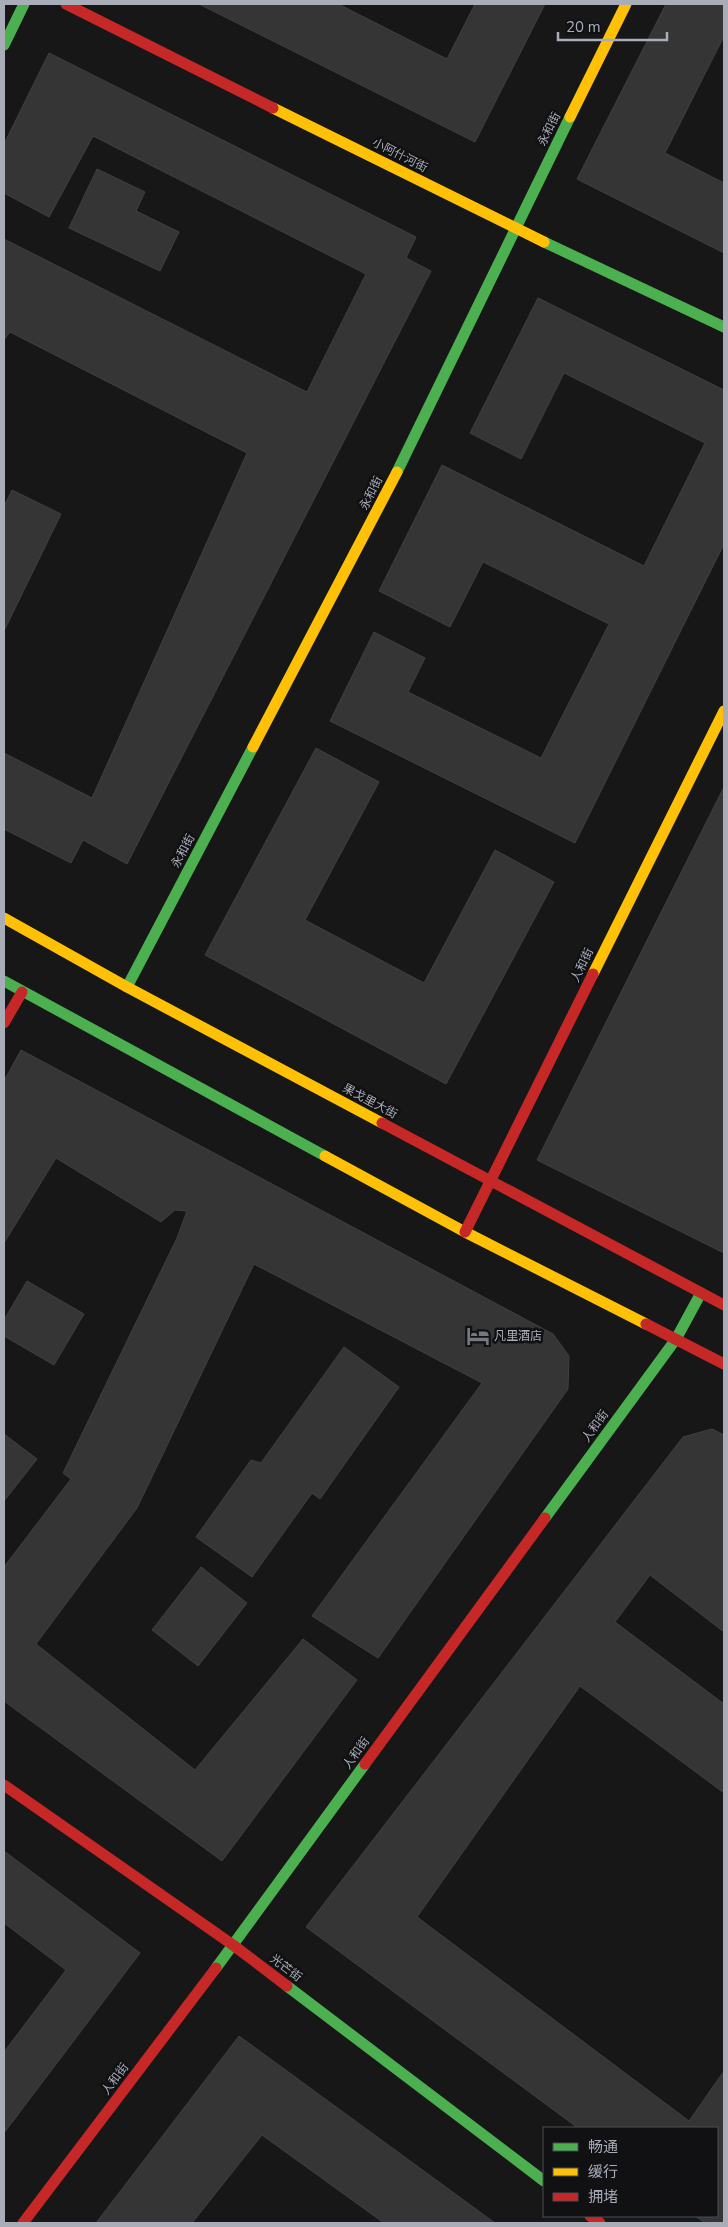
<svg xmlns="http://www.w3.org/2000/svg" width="728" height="2227" font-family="'Nunito Sans','Noto Sans SC',sans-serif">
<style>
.building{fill:#353536;stroke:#3f4043}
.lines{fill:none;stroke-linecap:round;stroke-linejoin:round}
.fast{stroke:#4caf50;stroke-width:11}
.slow{stroke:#ffc107;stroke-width:11}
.jam{stroke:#c62828;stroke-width:11}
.labels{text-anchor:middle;stroke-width:5;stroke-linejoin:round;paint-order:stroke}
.street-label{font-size:12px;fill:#a8adb8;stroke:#111113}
.poi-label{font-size:12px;fill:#a8adb8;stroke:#111113;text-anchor:start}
</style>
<rect width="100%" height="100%" fill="#171717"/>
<path class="building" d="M 199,4 L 338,4 L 447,59 L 475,4 L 545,4 L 475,142 Z
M 666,4 L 724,4 L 724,36 L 665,153 L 724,183 L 724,253 L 577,179 Z
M 49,53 L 416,237 L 406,258 L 431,271 L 127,864 L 83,840 L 71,863 L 4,829 L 4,753 L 92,798 L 247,453 L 10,332 L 4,340 L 4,239 L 307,392 L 366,274 L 93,136 L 49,217 L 4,193 L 4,144 Z
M 97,169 L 145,192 L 136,211 L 179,232 L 160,271 L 69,228 Z
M 538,298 L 724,390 L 724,544 L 575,843 L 330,721 L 374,632 L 425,658 L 408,692 L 541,758 L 609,624 L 483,562 L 450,627 L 379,591 L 442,465 L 644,566 L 705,443 L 564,373 L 521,459 L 470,433 Z
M 12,490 L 61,514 L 4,631 L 4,506 Z
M 316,748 L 379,782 L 305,920 L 424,983 L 495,850 L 554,882 L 446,1084 L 205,955 Z
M 724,787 L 724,1253 L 537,1160 Z
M 21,1050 L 553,1334 L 569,1356 L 568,1389 L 378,1658 L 312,1616 L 482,1383 L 254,1264 L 137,1508 L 36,1644 L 195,1770 L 303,1639 L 357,1680 L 222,1861 L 4,1701 L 4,1567 L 71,1479 L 63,1473 L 177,1238 L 187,1211 L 175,1210 L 161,1222 L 56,1158 L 4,1243 L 4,1081 Z
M 27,1281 L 84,1314 L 54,1365 L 4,1336 L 4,1320 Z
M 344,1347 L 399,1387 L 320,1499 L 312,1493 L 252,1577 L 196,1537 L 251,1460 L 261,1463 Z
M 712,1429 L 724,1435 L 724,1632 L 650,1575 L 615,1622 L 724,1704 L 724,1793 L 580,1686 L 417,1917 L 689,2121 L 724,2071 L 724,2223 L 705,2223 L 695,2216 L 717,2216 L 717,2128 L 578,2128 L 306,1927 L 683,1437 Z
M 4,1434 L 37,1459 L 4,1501 Z
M 201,1567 L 247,1603 L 198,1666 L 152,1630 Z
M 4,1851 L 140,1953 L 4,2133 L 4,2052 L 66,1970 L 4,1923 Z
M 239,2036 L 495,2223 L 384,2223 L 262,2135 L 192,2223 L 96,2223 Z"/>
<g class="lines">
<path class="fast" d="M 4,45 L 24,4
M 544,242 L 724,327
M 397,472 L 570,117
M 4,981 L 325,1156
M 127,987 L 253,747
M 545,1518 L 676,1339 L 701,1293
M 216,1968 L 365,1764
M 287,1986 L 544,2181"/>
<path class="slow" d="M 273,108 L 544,242
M 570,117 L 626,4
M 253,747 L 397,472
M 4,918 L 127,987 L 382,1123
M 593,974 L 724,711
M 325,1156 L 465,1232 L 646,1324"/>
<path class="jam" d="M 66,4 L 273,108
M 4,1023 L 22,992
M 382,1123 L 724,1305
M 465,1232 L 593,974
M 646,1324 L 724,1364
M 365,1764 L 545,1518
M 4,1785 L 233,1945 L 287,1986
M 590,2216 L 600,2223
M 23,2223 L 216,1968"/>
</g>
<defs>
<symbol id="hotel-bare" viewBox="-9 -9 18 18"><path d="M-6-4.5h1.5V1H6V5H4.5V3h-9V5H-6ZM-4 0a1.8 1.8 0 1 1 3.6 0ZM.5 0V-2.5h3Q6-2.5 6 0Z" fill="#757880" stroke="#111113" stroke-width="2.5" paint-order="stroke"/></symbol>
</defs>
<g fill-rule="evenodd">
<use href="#hotel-bare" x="462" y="1320" width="32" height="32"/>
</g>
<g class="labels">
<g class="street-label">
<text transform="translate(549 129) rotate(-63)" y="4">永和街</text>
<text transform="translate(400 155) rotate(27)" y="4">小阿什河街</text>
<text transform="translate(371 493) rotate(-63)" y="4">永和街</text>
<text transform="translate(183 851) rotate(-62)" y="4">永和街</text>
<text transform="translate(582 965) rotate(-64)" y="4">人和街</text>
<text transform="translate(370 1101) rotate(28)" y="4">果戈里大街</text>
<text transform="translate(595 1426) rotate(-54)" y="4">人和街</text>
<text transform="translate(356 1753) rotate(-54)" y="4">人和街</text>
<text transform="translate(286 1968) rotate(37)" y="4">光芒街</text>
<text transform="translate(115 2079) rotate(-53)" y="4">人和街</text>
</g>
<g class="poi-label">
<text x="494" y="1340">凡里酒店</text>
</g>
</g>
<rect width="728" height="2227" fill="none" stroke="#a8adb8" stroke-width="10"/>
<rect x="543" y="2127" width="175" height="90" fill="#111113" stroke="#4d4f55"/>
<rect x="553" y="2143" width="25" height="8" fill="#4caf50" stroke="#4d4f55"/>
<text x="588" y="2152" font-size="15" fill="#a8adb8">畅通</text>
<rect x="553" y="2168" width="25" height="8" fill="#ffc107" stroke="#4d4f55"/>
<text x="588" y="2177" font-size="15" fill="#a8adb8">缓行</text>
<rect x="553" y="2193" width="25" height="8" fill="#c62828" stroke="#4d4f55"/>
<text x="588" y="2202" font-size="15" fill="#a8adb8">拥堵</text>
<path d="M558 32v8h109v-8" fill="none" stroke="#a8adb8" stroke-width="2.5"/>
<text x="566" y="32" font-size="15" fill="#a8adb8" stroke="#111113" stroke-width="4" paint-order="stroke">20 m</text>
</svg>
